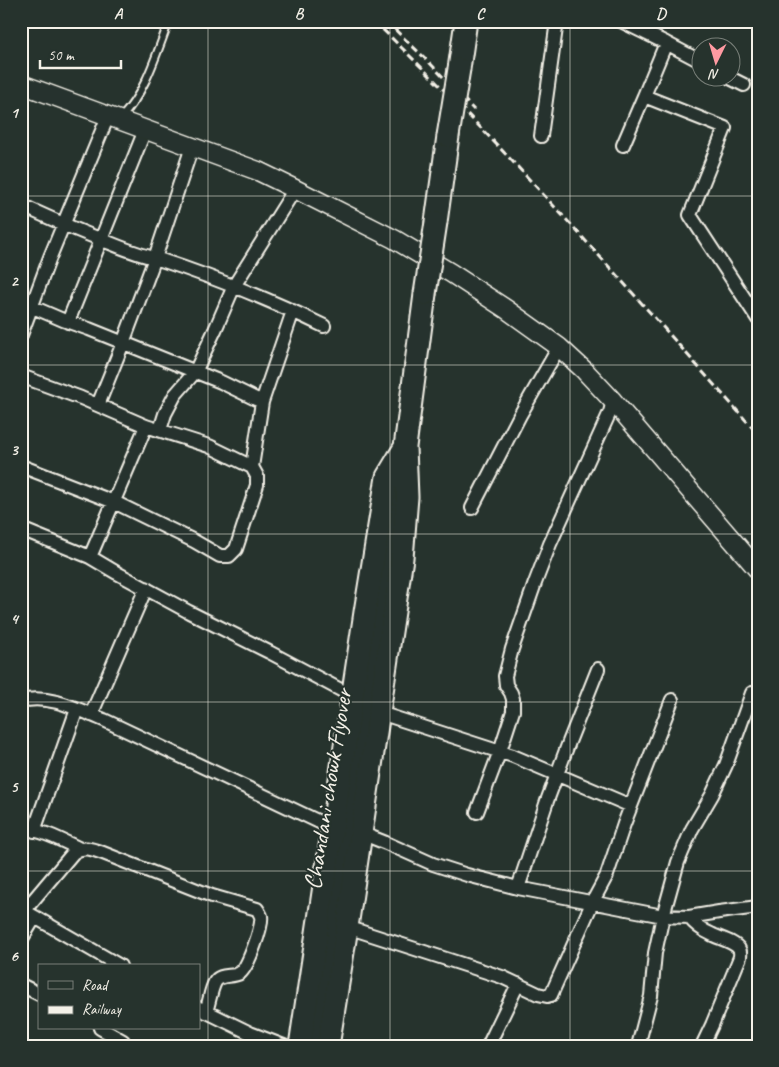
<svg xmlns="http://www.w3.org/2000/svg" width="779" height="1067" font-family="Caveat,sans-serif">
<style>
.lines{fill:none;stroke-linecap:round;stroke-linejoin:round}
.service-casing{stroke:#f4f1e8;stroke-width:10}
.minor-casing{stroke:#f4f1e8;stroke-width:16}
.secondary-casing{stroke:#f4f1e8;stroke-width:21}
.primary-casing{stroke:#f4f1e8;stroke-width:24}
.trunk-casing{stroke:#f4f1e8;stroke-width:25}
.service{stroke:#26332d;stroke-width:6}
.minor{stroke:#26332d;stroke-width:12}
.secondary{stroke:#26332d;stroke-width:18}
.primary{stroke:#26332d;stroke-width:20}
.trunk{stroke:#26332d;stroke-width:21}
.rail{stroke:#f4f1e8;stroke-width:3;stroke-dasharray:8 4;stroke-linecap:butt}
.trunk-bridge-casing{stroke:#f4f1e8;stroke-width:25;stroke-linecap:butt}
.trunk-bridge{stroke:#26332d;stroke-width:21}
.grid{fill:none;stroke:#f4f1e8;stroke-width:1;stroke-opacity:0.55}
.labels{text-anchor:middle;stroke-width:4;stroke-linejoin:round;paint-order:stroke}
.street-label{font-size:25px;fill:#f4f1e8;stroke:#26332d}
.neatline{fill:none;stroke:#f4f1e8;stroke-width:2}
.grid-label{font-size:16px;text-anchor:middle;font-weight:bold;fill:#f4f1e8}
</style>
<rect width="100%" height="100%" fill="#26332d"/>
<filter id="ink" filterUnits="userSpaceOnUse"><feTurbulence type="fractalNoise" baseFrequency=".02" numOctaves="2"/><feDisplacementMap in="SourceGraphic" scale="10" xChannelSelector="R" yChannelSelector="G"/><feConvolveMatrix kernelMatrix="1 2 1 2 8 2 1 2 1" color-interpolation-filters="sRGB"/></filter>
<g filter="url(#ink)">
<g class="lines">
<defs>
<path id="service" d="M 121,118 C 146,91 156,55 169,21"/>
<path id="minor" d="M 621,21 L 666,43 L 702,62
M 730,78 L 744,85
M 644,96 L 666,43
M 541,136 L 557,21
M 623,145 L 644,96 L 725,128 L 690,215 L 758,319
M 21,205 C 47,217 73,229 100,239 C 118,246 135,254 155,258 C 213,277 269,299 324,326
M 21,302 L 63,320 L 89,329 L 221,382 L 262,402
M 68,322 L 145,130
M 21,335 L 50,257 L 108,116
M 21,376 L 81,398 L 146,426 L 209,446 L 252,467 L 257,476 L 257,485 L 236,549 L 229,556 L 220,556 L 194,541 L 114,502 L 21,466
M 98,405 L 123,343 L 155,258 L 192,147
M 160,430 L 165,414 L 175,395 L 195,372 L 215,330 L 234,286 L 295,189
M 252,467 L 262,402 L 293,311
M 472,508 L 520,415 L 559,347
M 21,529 L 90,557 L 117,573 L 189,612 L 269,652 L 352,696
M 90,557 L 146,426
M 21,701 C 50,694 77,709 104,720 L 332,828
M 380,713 L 513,756 L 631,806
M 91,715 L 146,588
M 477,812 L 500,751 L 513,711 L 513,699 L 511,693 L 506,685 L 505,676 L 512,649 L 535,583 L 550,544 L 610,412 L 613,401
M 34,831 L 77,709
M 21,833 C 24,832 26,831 29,830 C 40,829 67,843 78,848
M 361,833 L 386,843 L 433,864 L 467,875 L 518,888 L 663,916 L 689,917 L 719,912 L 758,907
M 518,888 L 547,801 L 569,742 L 598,669
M 21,909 L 120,966
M 24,911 L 73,853 C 82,845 92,849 103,853 L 212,896 L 257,909 C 258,910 260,914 261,916 C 263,926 248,967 240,973 C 232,978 220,973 215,982 C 211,989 209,1003 206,1012
M 689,917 C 695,925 702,930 711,934 C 718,938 735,942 739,949 C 741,952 740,954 740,957 L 712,1025 L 702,1046
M 347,927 L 502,977 L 538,994 L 547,996 L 551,995 L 593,901 L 607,875 L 624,824 L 672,700
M 21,940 L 35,917
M 21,985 L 39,994
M 199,1008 L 250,1033 L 284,1046
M 100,1028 L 123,1041
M 488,1046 L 518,984
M 638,1046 L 651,996 L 655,953 L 663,916 L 678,862 L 692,829 L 712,795 L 726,765 L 752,693"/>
<path id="secondary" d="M 21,84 L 258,171 L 295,189 L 394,239 L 451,273 L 506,309 L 559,347 L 584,370 L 613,401 L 758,570"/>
<path id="primary" d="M 315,1046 L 399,484"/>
<path id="trunk" d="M 459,69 L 466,21
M 436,222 L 448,136
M 300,1046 L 365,612 L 387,477 L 405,447
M 328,1046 L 347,927 L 402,558 L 407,497 L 405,447 L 425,294"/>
</defs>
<use href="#service" class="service-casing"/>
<use href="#minor" class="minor-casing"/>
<use href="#secondary" class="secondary-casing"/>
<use href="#primary" class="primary-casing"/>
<use href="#trunk" class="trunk-casing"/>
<use href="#service" class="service"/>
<use href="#minor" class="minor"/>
<use href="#secondary" class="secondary"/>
<use href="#primary" class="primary"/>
<use href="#trunk" class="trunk"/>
<path class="rail" d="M 374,21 C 510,151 633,294 758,434
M 386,21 L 429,62 L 474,110"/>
<defs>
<path id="trunk-bridge" d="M 448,136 L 459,69
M 425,294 L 436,222"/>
</defs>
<use href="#trunk-bridge" class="trunk-bridge-casing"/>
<use href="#trunk-bridge" class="trunk-bridge"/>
</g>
</g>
<path class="grid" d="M 208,21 L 208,1046M 390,21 L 390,1046M 570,21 L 570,1046M 21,196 L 758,196M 21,365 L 758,365M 21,534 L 758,534M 21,702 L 758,702M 21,871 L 758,871"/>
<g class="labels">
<g class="street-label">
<text transform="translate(327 789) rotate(-81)" y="9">Chandani chowk Flyover</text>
</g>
</g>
<rect width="779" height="1067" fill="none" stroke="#26332d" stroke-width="55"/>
<rect x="38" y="964" width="162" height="65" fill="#26332d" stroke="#787f78"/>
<rect x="48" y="981" width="25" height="8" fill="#26332d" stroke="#787f78"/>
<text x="82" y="990" font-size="15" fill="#f4f1e8">Road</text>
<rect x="48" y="1006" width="25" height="8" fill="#f4f1e8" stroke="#787f78"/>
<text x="82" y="1014" font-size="15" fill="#f4f1e8">Railway</text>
<g transform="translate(716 62) rotate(185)"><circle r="24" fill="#26332d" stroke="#787f78"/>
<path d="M0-4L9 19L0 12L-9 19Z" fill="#ff9aa2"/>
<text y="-8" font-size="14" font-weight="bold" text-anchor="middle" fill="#f4f1e8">N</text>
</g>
<path d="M40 60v8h81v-8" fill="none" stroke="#f4f1e8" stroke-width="2.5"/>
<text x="48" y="60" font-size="15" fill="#f4f1e8" stroke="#26332d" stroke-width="4" paint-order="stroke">50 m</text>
<rect x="28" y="28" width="724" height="1012" class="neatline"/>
<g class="grid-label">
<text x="118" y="19">A</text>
<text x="299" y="19">B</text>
<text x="480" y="19">C</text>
<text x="661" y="19">D</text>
<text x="14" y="118">1</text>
<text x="14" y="286">2</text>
<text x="14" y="455">3</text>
<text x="14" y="624">4</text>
<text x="14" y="792">5</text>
<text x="14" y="961">6</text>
</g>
</svg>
